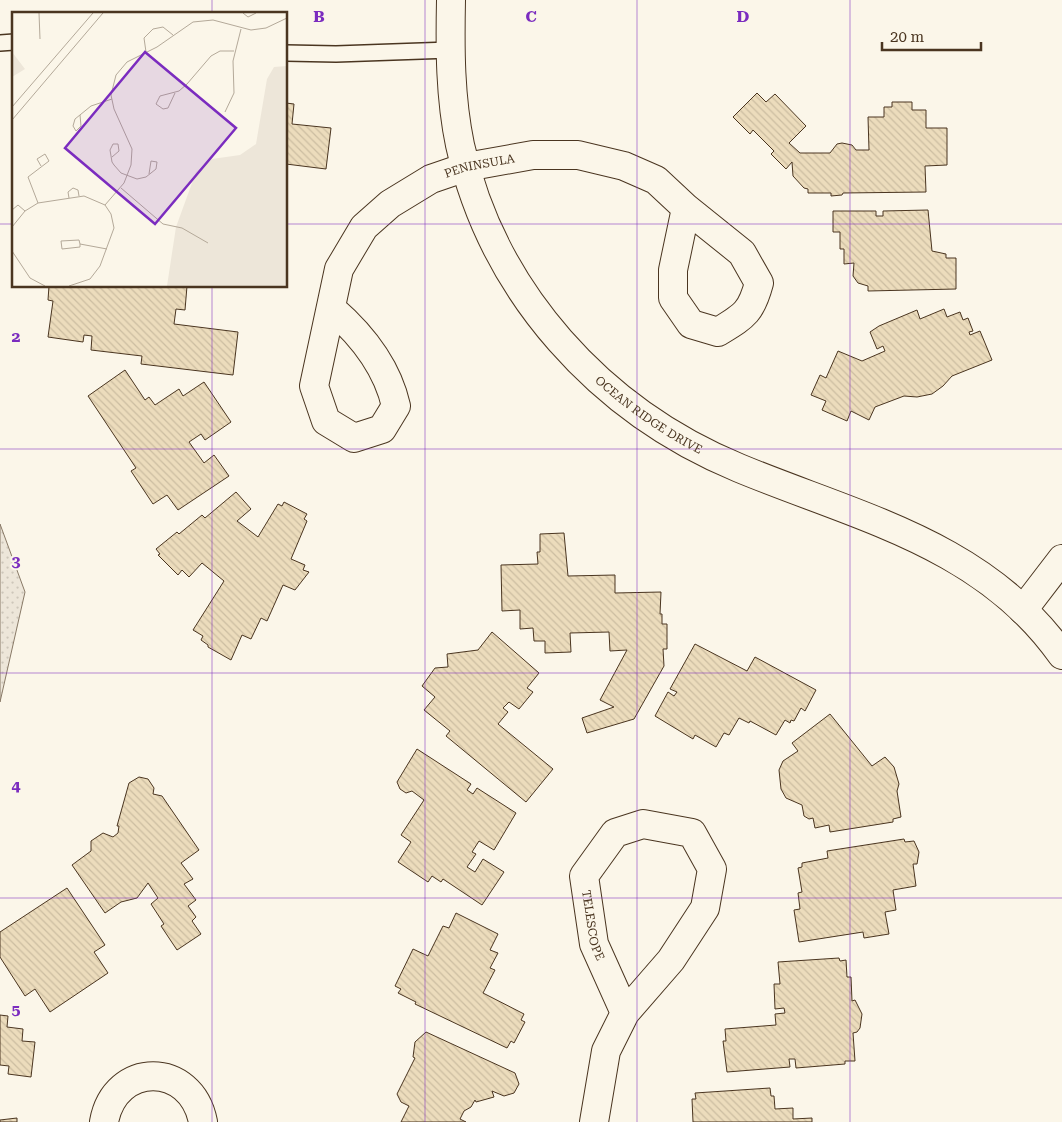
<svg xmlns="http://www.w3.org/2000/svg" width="1062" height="1122" font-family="'Roboto Serif',serif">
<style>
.grass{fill:url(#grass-dots);stroke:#887966}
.building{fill:url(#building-back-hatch);stroke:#4a3520}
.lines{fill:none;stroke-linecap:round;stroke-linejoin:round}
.service-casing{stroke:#4a3520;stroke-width:18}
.minor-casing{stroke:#4a3520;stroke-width:30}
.service{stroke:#fbf6e9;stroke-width:15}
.minor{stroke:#fbf6e9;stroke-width:28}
.grid{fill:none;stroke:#7b2cbf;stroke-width:1;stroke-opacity:0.55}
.labels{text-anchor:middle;stroke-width:4;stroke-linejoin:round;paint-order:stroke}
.street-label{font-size:12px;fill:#4a3520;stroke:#fbf6e9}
.inset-road{fill:none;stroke:#b4a999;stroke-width:1}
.view{fill:#7b2cbf;fill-opacity:0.15;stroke:#7b2cbf;stroke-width:2.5}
.inset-edge{fill:none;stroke:#4a3520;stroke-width:2.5}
.grid-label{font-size:16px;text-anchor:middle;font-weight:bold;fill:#7b2cbf;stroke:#fbf6e9;stroke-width:4;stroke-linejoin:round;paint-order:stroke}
</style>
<defs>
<pattern id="grass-dots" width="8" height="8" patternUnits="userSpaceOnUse" patternTransform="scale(1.25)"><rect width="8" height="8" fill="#ede6d9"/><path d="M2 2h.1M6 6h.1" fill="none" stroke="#cdc6ba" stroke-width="1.8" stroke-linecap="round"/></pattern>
<pattern id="building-back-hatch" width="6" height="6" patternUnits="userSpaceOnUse" patternTransform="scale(1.25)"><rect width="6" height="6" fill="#ecdcbc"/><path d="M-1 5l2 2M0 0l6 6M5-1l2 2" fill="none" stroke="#ccbda1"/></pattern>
</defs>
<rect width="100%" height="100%" fill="#fbf6e9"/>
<path class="grass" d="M 0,524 L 25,592 L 0,702 Z"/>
<path class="building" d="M 757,93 L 766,102 L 775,94 L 806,126 L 789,143 L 800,153 L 830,153 L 837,144 L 842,143 L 852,145 L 856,150 L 869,150 L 868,117 L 884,117 L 884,107 L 892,107 L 892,102 L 912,102 L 912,110 L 926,110 L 926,128 L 947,128 L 947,165 L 925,166 L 926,192 L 843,193 L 842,195 L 831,196 L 831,193 L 808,193 L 808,189 L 804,188 L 793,176 L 792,162 L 786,169 L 771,154 L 774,151 L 753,130 L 750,134 L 733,117 Z
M 286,103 L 294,104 L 292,124 L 331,128 L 326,169 L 286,164 Z
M 928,210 L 932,251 L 946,254 L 946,258 L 956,258 L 956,289 L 868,291 L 868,286 L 858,283 L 853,276 L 854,263 L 844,264 L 844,249 L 840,249 L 840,232 L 833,232 L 833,211 L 876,211 L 876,216 L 883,216 L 883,211 Z
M 49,286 L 187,286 L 185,310 L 176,309 L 174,324 L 238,332 L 233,375 L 141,364 L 142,356 L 91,350 L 92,336 L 84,335 L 83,342 L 48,337 L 53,301 L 48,300 Z
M 944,309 L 947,317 L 960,312 L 963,320 L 968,318 L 973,331 L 969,332 L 970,335 L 980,331 L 992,360 L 952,376 L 943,386 L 932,394 L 917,397 L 904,396 L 875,407 L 869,420 L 851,411 L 847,421 L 822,410 L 826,401 L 811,395 L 820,375 L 826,378 L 838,351 L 862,361 L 885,351 L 883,346 L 877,349 L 870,332 L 879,326 L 917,310 L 920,319 Z
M 125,370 L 145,400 L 149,397 L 155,405 L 179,389 L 183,396 L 204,382 L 231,422 L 205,440 L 201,434 L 189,442 L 204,463 L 214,455 L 229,476 L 178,510 L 167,495 L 153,504 L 131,471 L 136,468 L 88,396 Z
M 236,492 L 251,509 L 237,521 L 258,537 L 278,504 L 282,506 L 284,502 L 307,514 L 304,519 L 307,521 L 291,559 L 305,565 L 303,570 L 309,572 L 295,590 L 283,585 L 267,621 L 261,618 L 251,639 L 242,635 L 231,660 L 208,647 L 208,645 L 201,640 L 203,636 L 193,630 L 224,581 L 202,563 L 189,577 L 182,570 L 178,575 L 158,555 L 160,554 L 156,549 L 177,532 L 179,534 L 202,515 L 205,518 Z
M 564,533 L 568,576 L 615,575 L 615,593 L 661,592 L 660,614 L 662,614 L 662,624 L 667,624 L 667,649 L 663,649 L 664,666 L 634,719 L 587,733 L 582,718 L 614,707 L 600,700 L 627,650 L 610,651 L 609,632 L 570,633 L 571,652 L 545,653 L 545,641 L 534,641 L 533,628 L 520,629 L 520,610 L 502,611 L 501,565 L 538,564 L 537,552 L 540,552 L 540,534 Z
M 492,632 L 539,673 L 527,688 L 533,692 L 519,709 L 509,702 L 503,708 L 508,712 L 498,724 L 553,769 L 526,802 L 446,736 L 450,731 L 424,710 L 435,697 L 422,686 L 435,668 L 448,667 L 447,654 L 478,650 Z
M 695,644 L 747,671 L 755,657 L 816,690 L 805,711 L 801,708 L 794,721 L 791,720 L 790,723 L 785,720 L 776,735 L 750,721 L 749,723 L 739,718 L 729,735 L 724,733 L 716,747 L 695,735 L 693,739 L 655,716 L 668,692 L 674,696 L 677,692 L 670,689 Z
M 830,714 L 872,766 L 885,757 L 894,767 L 899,784 L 897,791 L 901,817 L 893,819 L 893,822 L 830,832 L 829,825 L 815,828 L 813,818 L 809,819 L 804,816 L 802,805 L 786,798 L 781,789 L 779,770 L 783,761 L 798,751 L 792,743 Z
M 417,749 L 471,784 L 467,790 L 473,794 L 477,788 L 516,813 L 494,850 L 479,841 L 472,852 L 476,854 L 467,867 L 475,872 L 483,859 L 504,872 L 482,905 L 443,879 L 441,882 L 432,876 L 428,882 L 398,862 L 411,842 L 401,835 L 424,800 L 412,791 L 406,793 L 400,789 L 397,782 Z
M 139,777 L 148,779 L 154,788 L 153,794 L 162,796 L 199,850 L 181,863 L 193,879 L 184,884 L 196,900 L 188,906 L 196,917 L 192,921 L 201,934 L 177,950 L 161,926 L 164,924 L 151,904 L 158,898 L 148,883 L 137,898 L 121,902 L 105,913 L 72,865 L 91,851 L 91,841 L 103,833 L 113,837 L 118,833 L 119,826 L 117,826 L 129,783 Z
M 904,839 L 905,842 L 914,841 L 919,852 L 917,864 L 913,864 L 916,886 L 893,890 L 896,910 L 885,912 L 889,934 L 864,938 L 863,932 L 799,942 L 794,910 L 800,909 L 798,893 L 802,892 L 798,868 L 802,867 L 802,863 L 828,858 L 827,851 Z
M 67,888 L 105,945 L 94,952 L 108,973 L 50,1012 L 35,989 L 25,996 L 0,957 L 0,932 Z
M 456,913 L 498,934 L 490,950 L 498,953 L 490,968 L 495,970 L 483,993 L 524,1014 L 521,1020 L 525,1022 L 514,1043 L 511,1041 L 507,1048 L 415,1004 L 416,1002 L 398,993 L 401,989 L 395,986 L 413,949 L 428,956 L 443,926 L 449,928 Z
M 839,958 L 840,961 L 846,960 L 847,977 L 851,977 L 852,1001 L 855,1000 L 862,1014 L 860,1028 L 857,1032 L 853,1033 L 855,1061 L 845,1061 L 845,1064 L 796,1068 L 795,1059 L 789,1059 L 790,1067 L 727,1072 L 723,1041 L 726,1041 L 725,1029 L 776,1025 L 775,1014 L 785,1013 L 784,1008 L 775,1009 L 774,984 L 780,984 L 778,962 Z
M 0,1015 L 8,1016 L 7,1027 L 23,1029 L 22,1041 L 35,1042 L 31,1077 L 8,1074 L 9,1066 L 0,1065 Z
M 426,1032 L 515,1073 L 519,1084 L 514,1093 L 504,1096 L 492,1091 L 494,1097 L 476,1102 L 475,1100 L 471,1107 L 464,1111 L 460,1119 L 466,1122 L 401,1122 L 409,1106 L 401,1102 L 397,1094 L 415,1058 L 413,1057 L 415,1042 Z
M 770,1088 L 771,1096 L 774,1096 L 775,1109 L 793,1108 L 793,1119 L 812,1118 L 812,1122 L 693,1122 L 692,1099 L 696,1099 L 695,1093 Z
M 17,1118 L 17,1122 L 0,1122 L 0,1120 Z"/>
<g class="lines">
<defs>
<path id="service" d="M 0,43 L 14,42
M 286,53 L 336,54 L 450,50"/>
<g id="minor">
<path id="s1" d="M 451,0 C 450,49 450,97 460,145 C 493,293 601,411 739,468 C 857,517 984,544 1062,655"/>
<path id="s2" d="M 332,309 C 362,335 387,366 396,406 L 382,429 L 354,438 L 326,421 L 314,386 L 339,269 L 364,227 L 390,204 L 431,179 L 466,167 L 533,155 L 578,155 L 624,166 L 656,180 L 686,208 L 742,253 L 759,283 C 751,313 744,316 718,332 L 691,324 L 673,298 L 673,270 L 686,208"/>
<path d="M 1023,610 L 1062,559"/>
<path d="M 104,1122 C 115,1061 191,1061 203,1122"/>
<path id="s3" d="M 594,1122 L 606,1051 L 625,1013 L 671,960 L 705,908 L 712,869 L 692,833 L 643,824 L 615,833 L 584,876 L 594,944 L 625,1013"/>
</g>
</defs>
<use href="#service" class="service-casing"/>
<use href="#minor" class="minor-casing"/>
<use href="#service" class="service"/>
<use href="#minor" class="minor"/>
</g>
<path class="grid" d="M 212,0 L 212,14M 425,0 L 425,1122M 637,0 L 637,1122M 850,0 L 850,1122M 0,224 L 14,224M 286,224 L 1062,224M 212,286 L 212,1122M 0,449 L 1062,449M 0,673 L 1062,673M 0,898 L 1062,898"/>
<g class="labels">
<g class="street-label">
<text dy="4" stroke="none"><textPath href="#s2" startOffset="546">PENINSULA</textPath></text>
<text dy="4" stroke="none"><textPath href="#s1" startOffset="484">OCEAN RIDGE DRIVE</textPath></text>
<text dy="4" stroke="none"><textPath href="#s3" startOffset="510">TELESCOPE</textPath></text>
</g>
</g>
<g transform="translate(12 12)">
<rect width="275" height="275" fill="#fbf6e9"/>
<path d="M 0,40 L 13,57 L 0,65 ZM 275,54 L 275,274 L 155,274 L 164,215 L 184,160 L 200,147 L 228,143 L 244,132 L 255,67 L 262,55 Z" fill="#ede6d9"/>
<path class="inset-road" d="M 27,1 L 28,27M 231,1 L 236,5 L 244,1M 134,40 L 132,26 L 141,17 L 151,15 L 161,23M 163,81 L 156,96 L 151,97 L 144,92 L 148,84 L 167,79 L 175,72 L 199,44 L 208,39 L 222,39M 0,95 L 81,1M 213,100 L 222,81 L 221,49 L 229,17M 68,103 L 69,114 L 64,119 L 61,114 L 63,107 L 79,94 L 100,87M 0,108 L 91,1M 100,145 L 107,139 L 106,132 L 101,132 L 98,138 L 100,150 L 102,153 L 109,161 L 125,167 L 134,165 L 144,157 L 145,150 L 139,149 L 137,162M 109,176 L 151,212 L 170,216 L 196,231M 57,186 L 56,180 L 61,176 L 66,178 L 67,184M 26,191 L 16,165 L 37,149 L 33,142 L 25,147 L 29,154M 0,198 L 6,193 L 13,199M 0,215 L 13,199 L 26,191 L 72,184 L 93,193 L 112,171 L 119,153 L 120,137 L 102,97 L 99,83 L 104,63 L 115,50 L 145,35 L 181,10 L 201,8 L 239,18 L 254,16 L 275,6M 68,232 L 68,235 L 50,237 L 49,229 L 67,228 L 68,232 L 95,237M 0,239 L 18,266 L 33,274M 57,274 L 78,267 L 88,254 L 102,216 L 99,202 L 93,193"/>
<path class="view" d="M 133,40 L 224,116 L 143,212 L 53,136 Z"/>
<rect width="275" height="275" class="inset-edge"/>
</g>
<g class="grid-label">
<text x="319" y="22">B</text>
<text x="531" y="22">C</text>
<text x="743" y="22">D</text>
<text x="16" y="342">2</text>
<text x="16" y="567">3</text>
<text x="16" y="791">4</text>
<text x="16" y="1015">5</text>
</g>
<path d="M882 42v8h99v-8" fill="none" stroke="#4a3520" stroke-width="2.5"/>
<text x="890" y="42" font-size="15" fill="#4a3520" stroke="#fbf6e9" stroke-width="4" paint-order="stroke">20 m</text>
</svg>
